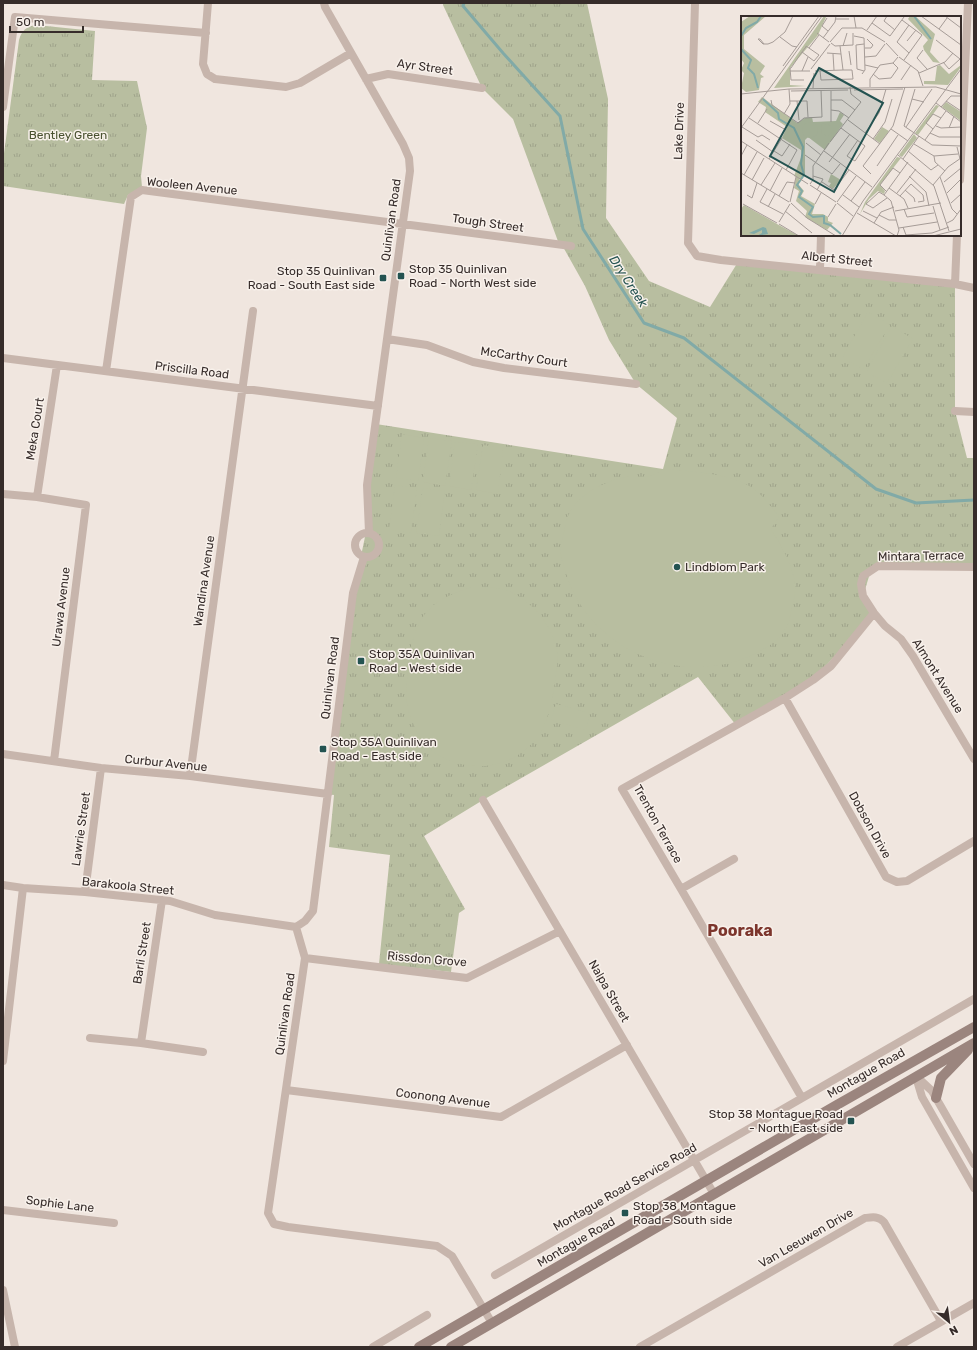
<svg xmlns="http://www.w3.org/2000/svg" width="977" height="1350" font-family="Rubik,sans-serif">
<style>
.park{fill:url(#park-tufts)}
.pitch{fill:#b8bea0}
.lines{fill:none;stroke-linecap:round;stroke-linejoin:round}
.stream{stroke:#81aaa7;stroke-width:3}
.street{stroke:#c7b5ac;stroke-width:8}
.secondary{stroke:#9b857e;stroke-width:10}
.poi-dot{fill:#245351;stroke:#f8f1eb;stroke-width:1.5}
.labels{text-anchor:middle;stroke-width:3;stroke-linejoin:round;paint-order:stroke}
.street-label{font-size:12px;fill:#362c2a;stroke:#f8f1eb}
.park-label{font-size:12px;fill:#4a5231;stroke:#f8f1eb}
.poi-label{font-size:12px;fill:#362c2a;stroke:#f8f1eb;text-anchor:start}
.water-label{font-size:13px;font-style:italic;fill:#245351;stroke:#f8f1eb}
.district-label{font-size:16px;font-weight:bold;fill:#7c352c;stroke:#f8f1eb}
.inset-river{fill:none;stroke:#81aaa7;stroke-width:2}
.inset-road{fill:none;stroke:#a69c97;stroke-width:1}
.view{fill:#245351;fill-opacity:0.15;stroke:#245351;stroke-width:2}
.inset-edge{fill:none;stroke:#362c2a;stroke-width:2}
</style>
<defs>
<pattern id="park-tufts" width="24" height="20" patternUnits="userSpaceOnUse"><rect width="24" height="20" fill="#b8bea0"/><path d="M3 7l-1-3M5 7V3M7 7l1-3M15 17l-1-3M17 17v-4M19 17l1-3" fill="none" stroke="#9fa38a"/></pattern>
</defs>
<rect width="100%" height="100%" fill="#f0e6df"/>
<path class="park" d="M 443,3 L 587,3 L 608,99 L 606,218 L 649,281 L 710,307 L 738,262 L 955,284 L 955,411 L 967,458 L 974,458 L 974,567 L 871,570 L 863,596 L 874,613 L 813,680 L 736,725 L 698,677 L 483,800 L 424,836 L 465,909 L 459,913 L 451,972 L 379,964 L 390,855 L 329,847 L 334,795 L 328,794 L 361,556 L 366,532 L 376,424 L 663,469 L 677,418 L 636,384 L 609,340 L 585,286 L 562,245 L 559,244 L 513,119 L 482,88 L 443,5 Z
M 36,25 L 95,31 L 92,80 L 137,81 L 147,128 L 141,176 L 142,187 L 128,195 L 124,204 L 3,186 L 3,161 L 19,40 C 22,30 26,27 36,25 Z"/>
<path class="pitch" d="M 868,312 L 890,325 L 863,369 L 842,358 Z
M 892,326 L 913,339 L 887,383 L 866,372 Z
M 402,434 L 424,438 L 418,481 L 396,478 Z
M 429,438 L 452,441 L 445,486 L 423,482 Z
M 455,442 L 478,444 L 471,490 L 449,486 Z
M 483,445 L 503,448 L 498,494 L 476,490 Z
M 663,469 C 688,471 729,473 751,487 C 762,494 770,506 779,516 L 771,529 C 781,545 790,561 794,578 C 797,590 794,600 791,611 C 790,617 789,623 786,628 C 778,643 760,652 745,658 C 672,687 583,644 564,566 C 563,563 561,559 561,555 C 560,548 566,520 569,514 C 571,509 574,505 578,501 C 589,490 609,480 626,477 C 633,476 646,478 653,475 C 656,474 660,471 663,469 Z
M 395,485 L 417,488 L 411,533 L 389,530 Z
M 423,488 L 445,491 L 439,536 L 416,533 Z
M 472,587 C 482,587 492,587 502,589 C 529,597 553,624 557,652 C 558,664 556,676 554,688 C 552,701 549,714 544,726 C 532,752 503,768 475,766 C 458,765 441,759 428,747 C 419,738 409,717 407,704 C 405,696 407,688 407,680 C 409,657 411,633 425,614 C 435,600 456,592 472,587 Z
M 556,704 L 590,713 L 586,730 L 551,720 Z"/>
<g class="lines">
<path class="stream" d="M 464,3 L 463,6 L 503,53 L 560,116 L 583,229 L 644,323 L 684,338 L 876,489 L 916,503 L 974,500"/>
<path class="street" d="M 208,3 L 203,64 L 207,74 L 215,79 L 286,87 L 300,83 L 351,53
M 324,3 L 325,7 L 403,144 L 409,158 L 410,171 L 367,485 L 369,532
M 695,3 L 688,243 L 697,256 L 721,260 L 955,284 L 974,288
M 366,79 L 388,74 L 482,88
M 3,107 L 15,17 L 206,33
M 960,180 L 968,3
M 820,269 L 821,235
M 955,284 L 957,235
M 387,339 L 427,345 L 473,362 L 504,368 L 636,384
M 3,358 L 378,406
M 106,371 L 131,197 L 142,190 L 571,246
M 955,411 L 974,412
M 3,494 L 37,497 L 86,505 L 54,761
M 37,497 L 57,365
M355 545a12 12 0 1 1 24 0a12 12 0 1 1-24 0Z
M 974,567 L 878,566 L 863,576 L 861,584 L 863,596 L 874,613 L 885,626 L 901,639 L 913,656 L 974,759
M 785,698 L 886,877 L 897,882 L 907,881 L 974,841
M 3,754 L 101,768 L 190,776 L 328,794
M 190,776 L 253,311
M 483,800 L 714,1194
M 3,885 L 23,888 L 85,892 L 170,901 L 215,915 L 296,927
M 681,889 L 734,859
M 85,892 L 101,768
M 296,927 L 305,958 L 268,1213 L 274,1224 L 288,1227 L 437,1246 L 452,1256 L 492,1323
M 296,927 L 305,921 L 313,911 L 353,593 L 364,557
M 305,958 L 467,978 L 560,931
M 90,1038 L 141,1043 L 203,1052
M 141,1043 L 162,900
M 3,1061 L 23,888
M 916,1077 L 922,1097 L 974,1188
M 917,1077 L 932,1091 L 974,1164
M 286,1090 L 501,1117 L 627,1045
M 802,1098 L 681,889 L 622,789 L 785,698 L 813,680 L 831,666 L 874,613
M 3,1210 L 114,1223
M 495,1275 L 974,999
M 3,1290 L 15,1347
M 373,1347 L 427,1315
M 640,1347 L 865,1218 C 873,1217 878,1216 884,1222 L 941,1321
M 897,1347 L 974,1303"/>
<path class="secondary" d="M 936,1098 L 941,1078 L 968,1050
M 419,1347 L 835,1106 L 974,1027
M 451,1347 L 974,1043"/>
</g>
<g class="poi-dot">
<rect x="397" y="272" width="8" height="8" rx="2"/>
<rect x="379" y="274" width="8" height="8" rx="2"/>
<circle cx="677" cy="567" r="4"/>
<rect x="357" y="657" width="8" height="8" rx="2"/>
<rect x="319" y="745" width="8" height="8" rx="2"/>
<rect x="847" y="1117" width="8" height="8" rx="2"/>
<rect x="621" y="1209" width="8" height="8" rx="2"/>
</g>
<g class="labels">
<g class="street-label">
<text transform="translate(425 67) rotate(8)" y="4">Ayr Street</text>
<text transform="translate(679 131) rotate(-88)" y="4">Lake Drive</text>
<text transform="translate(192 186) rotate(6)" y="4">Wooleen Avenue</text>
<text transform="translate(391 220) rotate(-82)" y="4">Quinlivan Road</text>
<text transform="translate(488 223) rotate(8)" y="4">Tough Street</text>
<text transform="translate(837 259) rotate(6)" y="4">Albert Street</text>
<text transform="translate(524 357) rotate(8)" y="4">McCarthy Court</text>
<text transform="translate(192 370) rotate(7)" y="4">Priscilla Road</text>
<text transform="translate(35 429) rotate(-81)" y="4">Meka Court</text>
<text transform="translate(921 556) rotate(-1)" y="4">Mintara Terrace</text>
<text transform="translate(204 581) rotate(-82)" y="4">Wandina Avenue</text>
<text transform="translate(61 607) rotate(-83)" y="4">Urawa Avenue</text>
<text transform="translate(938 676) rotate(58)" y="4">Almont Avenue</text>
<text transform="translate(330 678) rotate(-83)" y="4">Quinlivan Road</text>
<text transform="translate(166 763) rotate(6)" y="4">Curbur Avenue</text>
<text transform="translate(658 824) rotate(61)" y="4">Trenton Terrace</text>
<text transform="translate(870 825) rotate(61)" y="4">Dobson Drive</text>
<text transform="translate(81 829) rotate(-82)" y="4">Lawrie Street</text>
<text transform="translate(128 886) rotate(6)" y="4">Barakoola Street</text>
<text transform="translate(142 953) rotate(-81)" y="4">Barli Street</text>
<text transform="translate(427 959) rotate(5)" y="4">Rissdon Grove</text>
<text transform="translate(609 991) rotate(60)" y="4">Nalpa Street</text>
<text transform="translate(285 1014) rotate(-82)" y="4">Quinlivan Road</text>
<text transform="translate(866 1073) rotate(-30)" y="4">Montague Road</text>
<text transform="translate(443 1098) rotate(7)" y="4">Coonong Avenue</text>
<text transform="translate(625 1187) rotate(-30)" y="4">Montague Road Service Road</text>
<text transform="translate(60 1204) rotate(7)" y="4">Sophie Lane</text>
<text transform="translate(806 1238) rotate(-30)" y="4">Van Leeuwen Drive</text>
<text transform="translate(576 1242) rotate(-30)" y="4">Montague Road</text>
</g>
<g class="park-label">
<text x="68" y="139">Bentley Green</text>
</g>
<g class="poi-label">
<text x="409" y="273">Stop 35 Quinlivan<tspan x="409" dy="14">Road - North West side</tspan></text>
<text x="375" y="275" text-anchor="end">Stop 35 Quinlivan<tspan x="375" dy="14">Road - South East side</tspan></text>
<text x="685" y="571">Lindblom Park</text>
<text x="369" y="658">Stop 35A Quinlivan<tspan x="369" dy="14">Road - West side</tspan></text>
<text x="331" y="746">Stop 35A Quinlivan<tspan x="331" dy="14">Road - East side</tspan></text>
<text x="843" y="1118" text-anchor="end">Stop 38 Montague Road<tspan x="843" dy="14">- North East side</tspan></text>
<text x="633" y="1210">Stop 38 Montague<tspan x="633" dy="14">Road - South side</tspan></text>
</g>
<g class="water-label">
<text transform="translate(629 281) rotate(57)" y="5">Dry Creek</text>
</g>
<g class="district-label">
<text x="740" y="936">Pooraka</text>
</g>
</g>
<g transform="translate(741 16)">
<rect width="220" height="220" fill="#f0e6df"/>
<path d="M 83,0 L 88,0 L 85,1 L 77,19 L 49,52 L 49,69 L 65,70 L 33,72 ZM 169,0 L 174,0 L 194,18 L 189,36 L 199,47 L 192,46 L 183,34 L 182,30 L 187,24 L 167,3 ZM 199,49 L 208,58 L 220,49 L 220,51 L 207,69 L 183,68 L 183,65 L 194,65 L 196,50 ZM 195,89 L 198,90 L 177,119 L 174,117 ZM 173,118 L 176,122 L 161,141 L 158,139 ZM 156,141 L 160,142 L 139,169 L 144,175 L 143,178 L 137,175 L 128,183 L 119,198 L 124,186 Z" fill="#b8bea0"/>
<path d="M 9,0 L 25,0 L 3,19 L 3,33 L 24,50 L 19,58 L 23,61 L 20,62 L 18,74 L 5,76 L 0,72 L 3,57 L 0,54 L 3,47 L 0,43 L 0,6 ZM 21,81 L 56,107 L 64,102 L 71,101 L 72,106 L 95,105 L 99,96 L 103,99 L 99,105 L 102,108 L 84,134 L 67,121 L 64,124 L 64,159 L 60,164 L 58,163 L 58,169 L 63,175 L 60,180 L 74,188 L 71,198 L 82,198 L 87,201 L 87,205 L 92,207 L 86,214 L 64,201 L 66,195 L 55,185 L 58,175 L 53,172 L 55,161 L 53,160 L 61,139 L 60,134 L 41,122 L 46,111 L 24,96 L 25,91 L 17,86 ZM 205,86 L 220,96 L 220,105 L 201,91 ZM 141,111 L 148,115 L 139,127 L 133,123 ZM 90,158 L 100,164 L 92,173 L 88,170 L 90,167 L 87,166 ZM 3,189 L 36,208 L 58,220 L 0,220 L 0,193 Z" fill="#b8bea0"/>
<path d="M61 114a8 8 0 1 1 16 0a8 8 0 1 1-16 0ZM 80,107 L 91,110 L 92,115 L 87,120 L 81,118 Z" fill="#b8bea0"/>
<path d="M 22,211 L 25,212 L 27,218 L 16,220 L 21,217 L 21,214 L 13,218 L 8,217 Z" fill="#81aaa7"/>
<path class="inset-river" d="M 173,0 L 190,23M 0,20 L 5,12 L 16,6 L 20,0M 0,33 L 10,44 L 7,52 L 13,58 L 17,72M 22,83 L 37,97 L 38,103 L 53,112 L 62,131 L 60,148 L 63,159 L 56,169 L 61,175 L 58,181 L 72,191 L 68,198 L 72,201 L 83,200 L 83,207 L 89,209 L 100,218"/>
<path class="inset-road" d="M 113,0 L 115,12M 146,0 L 143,5 L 154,14M 180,0 L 220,29M 204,0 L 220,12M 86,2 L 81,10 L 87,15M 95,3 L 108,3M 161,4 L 181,19 L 163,44M 131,7 L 149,20 L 163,1M 168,9 L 156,26 L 168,37M 198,13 L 206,2M 126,14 L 136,0M 76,17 L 88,26M 113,20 L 123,22 L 124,54 L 121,58M 39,21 L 51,30 L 56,31M 82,22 L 94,6 L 95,0M 195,24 L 219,43 L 208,53 L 202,46M 166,25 L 175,14M 89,26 L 101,12 L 121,12 L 144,26M 90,27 L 94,30 L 112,29 L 112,17M 145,27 L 157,40M 23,28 L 19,23 L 17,23 L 22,28 L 27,28 L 32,26 L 44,16 L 52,0M 99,30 L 102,54M 102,30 L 106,17M 68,32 L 78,19M 124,32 L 130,32 L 132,29 L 126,23M 182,34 L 176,42 L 186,53M 108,35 L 110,49M 61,36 L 73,45 L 78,39 L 65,30 L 65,31 L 64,32 L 61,36 L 50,52 L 49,52 L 50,64 L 63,64M 86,37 L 100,38M 92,38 L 93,54M 124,41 L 135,40 L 144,28M 158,41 L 177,55 L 182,70M 124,49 L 137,52M 42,50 L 78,0M 70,53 L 89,28M 49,55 L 69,55M 61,55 L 67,41M 74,55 L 102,54 L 111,54 L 112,63 L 80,64 L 79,55M 123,55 L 116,53 L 115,29 L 123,28M 178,57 L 204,46 L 212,37M 132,58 L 138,63 L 150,62 L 157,52 L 152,47M 160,64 L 170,49M 129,71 L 129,63 L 139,49 L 152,47 L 157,41M 72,72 L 73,57M 174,73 L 163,110 L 191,129 L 220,130M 113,74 L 162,73M 50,75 L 107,74M 90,75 L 90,106M 0,78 L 48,73 L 195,71 L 220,78M 171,83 L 183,86M 30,84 L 31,89 L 57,107 L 63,102 L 81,101 L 80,74M 90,84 L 101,84 L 114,94M 49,85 L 66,85 L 67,101M 56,85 L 58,104M 205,85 L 220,95M 195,87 L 220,106M 200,91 L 210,80 L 220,80M 90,94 L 98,95 L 108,102M 43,98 L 49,88 L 48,73M 8,102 L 56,134 L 45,154M 107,104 L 139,128M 29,105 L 45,114M 17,107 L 26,93M 195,110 L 200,112 L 220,111M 1,111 L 17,121M 165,111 L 191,73M 0,112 L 81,0M 100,112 L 124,130 L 114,145 L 109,142M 208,112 L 213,100M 150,113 L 167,125M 192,113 L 185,107 L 192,98 L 200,102M 124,117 L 138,97 L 145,73M 189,117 L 198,121 L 220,121M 17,121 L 21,119 L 29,124M 132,123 L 144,106 L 151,83M 15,124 L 32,136M 184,124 L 205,95M 0,125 L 67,168M 89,126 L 120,86 L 110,78 L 109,71M 65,127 L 80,139M 173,128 L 193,140 L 217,138M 216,131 L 219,143M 33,135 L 41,140 L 49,128M 83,135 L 131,171M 167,135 L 190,154 L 197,149M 64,139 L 91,158 L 99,148M 157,139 L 193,170 L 208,215M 0,140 L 6,129M 193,140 L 194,146 L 204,155M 109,142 L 106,140 L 117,124M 28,143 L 41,122M 162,143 L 178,120M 88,146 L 109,118M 136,150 L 157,119M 0,157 L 48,186M 130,158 L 122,150 L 152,110 L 164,71M 3,159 L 16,136M 72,160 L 82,163 L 76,174M 168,160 L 185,176 L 188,190M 199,161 L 211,193 L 216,198M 11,164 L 23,142M 81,166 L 93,174 L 108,154M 203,166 L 220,152M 69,168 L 72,164 L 72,150 L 88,127M 20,169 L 34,147M 69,169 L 95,186M 192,169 L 207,151 L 220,142M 148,172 L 163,183 L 167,192M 26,173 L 19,186 L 42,198M 164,174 L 173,182 L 174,186M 29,175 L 41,152M 146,176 L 139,169 L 152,152 L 159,157M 156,177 L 175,153M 206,177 L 220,163M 6,179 L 11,182 L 16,167M 102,179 L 118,191M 143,179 L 167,146M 38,180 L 46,166 L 54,167M 159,180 L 170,168 L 182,179 L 183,185 L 177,186M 146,182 L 132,192 L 125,188 L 138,176 L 143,179 L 149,184 L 150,185 L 158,214 L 156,220M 110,185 L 124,166M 49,186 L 55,161M 96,186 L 115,160M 50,187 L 66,202 L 95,220M 96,187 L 112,200M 210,187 L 220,178M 2,188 L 36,207M 74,188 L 80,177M 192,190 L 199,214M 27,191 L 34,178M 163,193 L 166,201 L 193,197M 44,195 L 71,217M 122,195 L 136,202M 154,195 L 200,187M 116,197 L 155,220M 138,199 L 148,204 L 155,204M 87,201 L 95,188M 38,206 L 49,188M 133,207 L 140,196 L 153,191M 206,207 L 212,204 L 220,193M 38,208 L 58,220M 162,211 L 165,219 L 191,217 L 208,211M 158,212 L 196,206M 101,220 L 122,185 L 220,53M 192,220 L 220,213"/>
<path class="view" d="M 78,52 L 142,87 L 93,176 L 29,140 Z"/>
<rect width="220" height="220" class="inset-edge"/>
</g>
<rect width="977" height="1350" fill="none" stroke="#362c2a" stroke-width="8"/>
<g transform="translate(949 1322) rotate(151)" stroke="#f8f1eb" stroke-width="3" paint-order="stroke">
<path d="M0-3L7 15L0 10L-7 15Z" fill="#362c2a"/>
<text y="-6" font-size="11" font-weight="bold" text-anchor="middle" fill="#362c2a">N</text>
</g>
<path d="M10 26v6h73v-6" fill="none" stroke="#362c2a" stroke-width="2"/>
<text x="16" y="26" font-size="12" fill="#362c2a" stroke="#f8f1eb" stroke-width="3" paint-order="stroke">50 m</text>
</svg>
